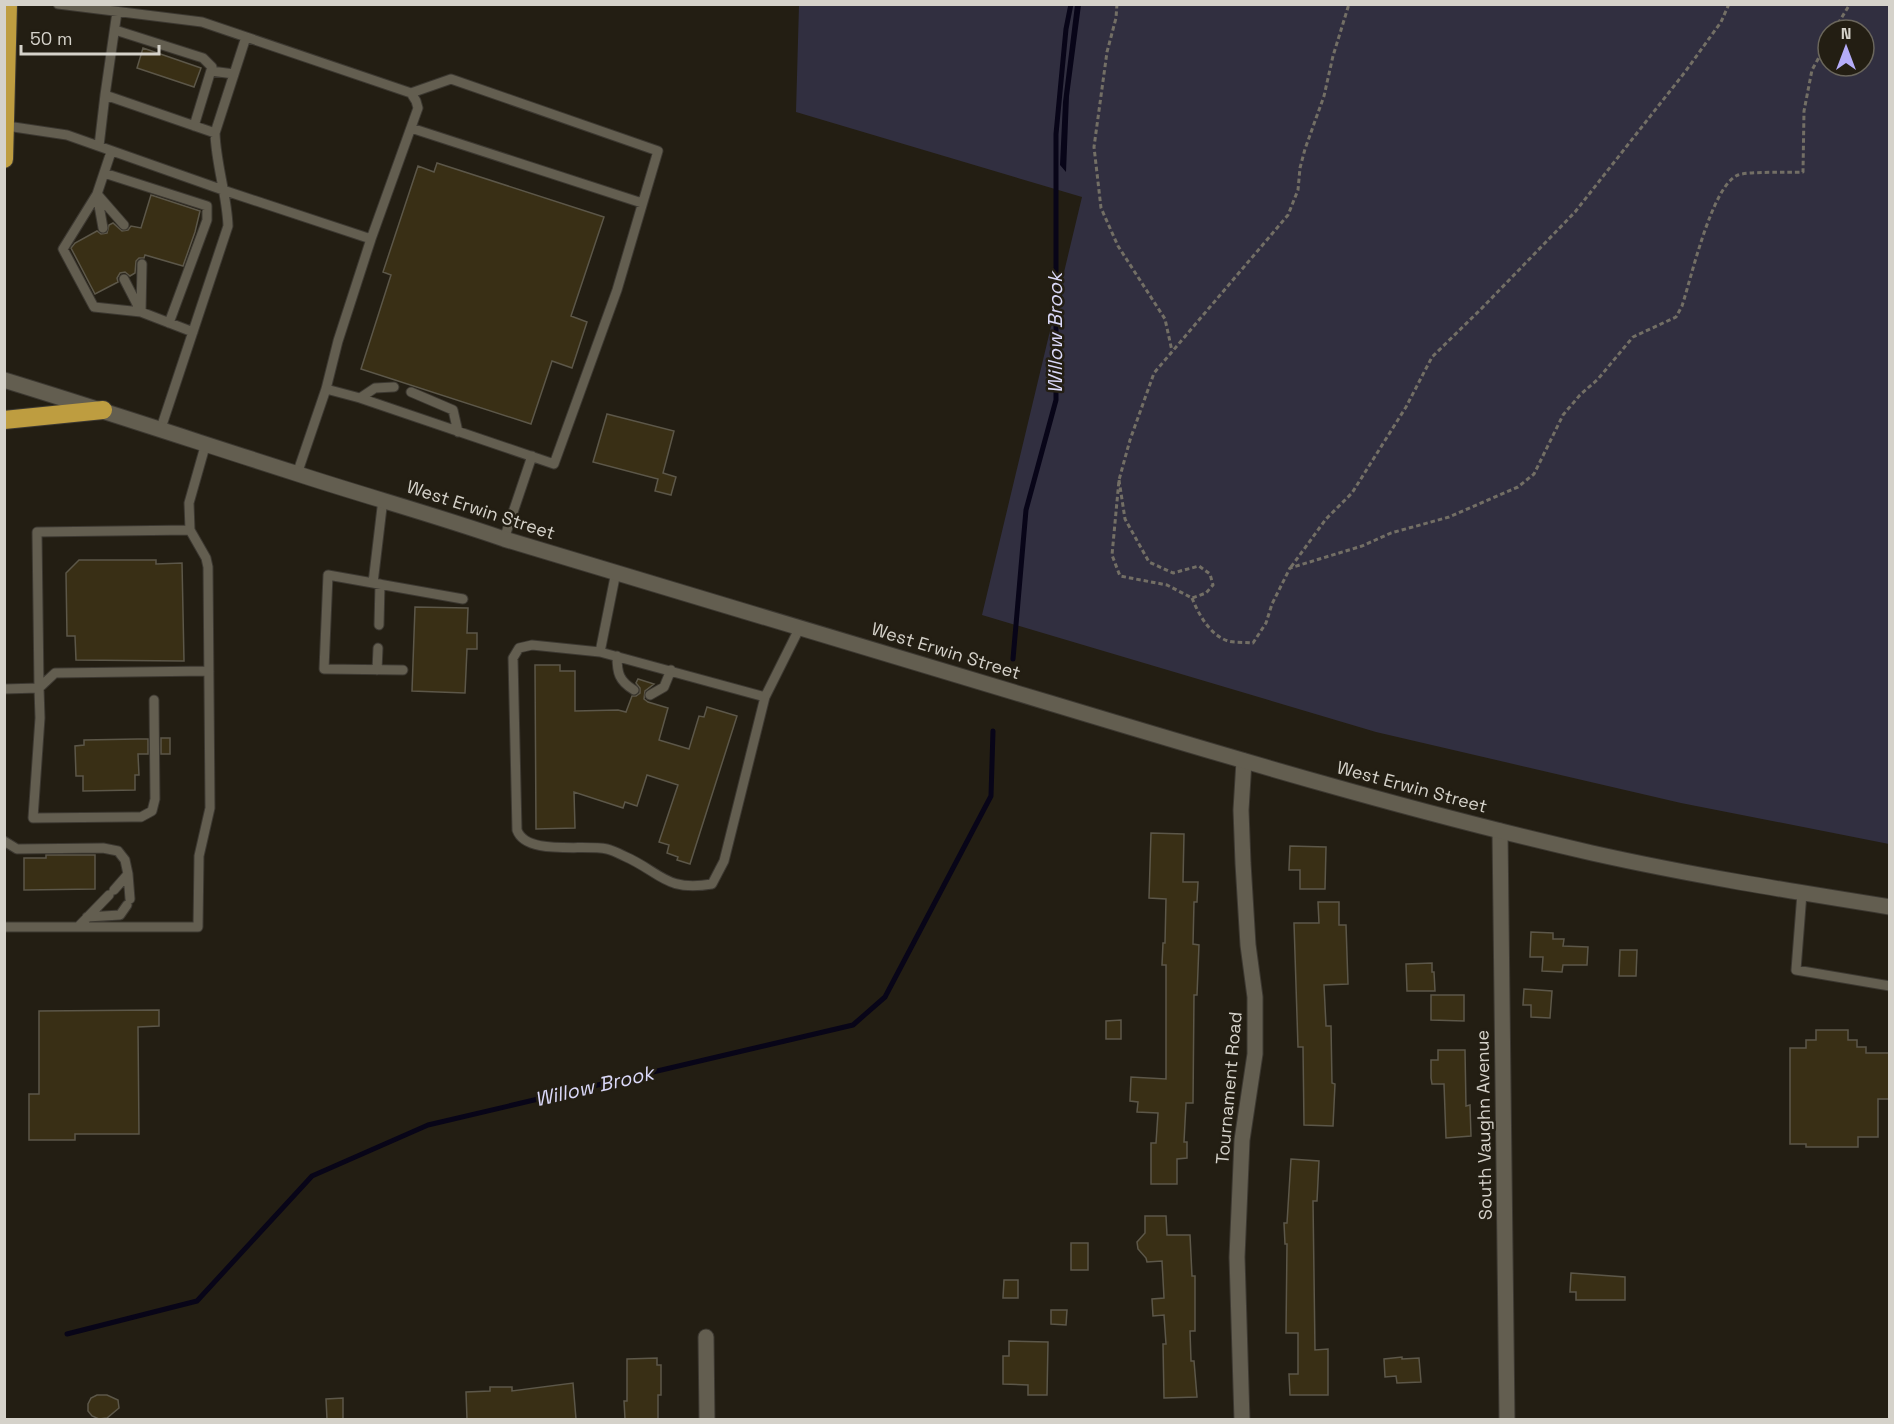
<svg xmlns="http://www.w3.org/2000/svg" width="1894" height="1424" font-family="'Space Grotesk',sans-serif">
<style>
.green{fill:#312f40;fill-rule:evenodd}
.water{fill:#080518}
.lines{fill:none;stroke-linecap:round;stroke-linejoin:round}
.stream{stroke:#080518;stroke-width:5}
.building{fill:#392f15;stroke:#5c5749;stroke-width:1.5}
.lane-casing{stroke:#3c3831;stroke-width:11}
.street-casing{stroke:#3c3831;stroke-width:17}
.secondary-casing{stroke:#3c3831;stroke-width:17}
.highway-casing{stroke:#3c3831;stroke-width:20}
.path{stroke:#736f65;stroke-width:3;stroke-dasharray:4.5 3;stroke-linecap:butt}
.lane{stroke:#635e50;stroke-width:9}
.street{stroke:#635e50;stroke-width:15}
.secondary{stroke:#635e50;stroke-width:15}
.highway{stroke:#be9d40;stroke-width:18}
.labels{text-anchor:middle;stroke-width:5;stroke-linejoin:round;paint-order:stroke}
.street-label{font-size:18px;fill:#d5d2ca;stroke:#231e13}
.water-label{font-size:20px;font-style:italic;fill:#dbd9f9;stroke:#231e13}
</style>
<rect width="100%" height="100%" fill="#231e13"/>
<path class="green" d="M 799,5 L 1889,5 L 1889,844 L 1681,803 L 1376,732 L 982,615 L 1082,197 L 796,112 ZM 1828,30 L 1864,30 L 1864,66 L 1828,66 Z"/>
<path class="water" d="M 1075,5 L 1081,5 L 1069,96 L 1066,172 L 1060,165 L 1063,102 Z"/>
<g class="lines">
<path class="stream" d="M 1013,659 L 1026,510 L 1056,400 L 1056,134 L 1066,29 L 1071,4
M 67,1334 L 197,1301 L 312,1176 L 428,1125 L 853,1025 L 885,997 L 991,796 L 993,731"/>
</g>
<path class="building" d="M 143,48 L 201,68 L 194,87 L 137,68 Z
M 437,163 L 604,217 L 571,316 L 587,322 L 572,368 L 552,361 L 531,424 L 361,369 L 391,275 L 383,272 L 418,166 L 434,172 Z
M 151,195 L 200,211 L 195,232 L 183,266 L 145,255 L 144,258 L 139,258 L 136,261 L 135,273 L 130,276 L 125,272 L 120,273 L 117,278 L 118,282 L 95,294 L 71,248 L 75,243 L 97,231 L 101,234 L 107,233 L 109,225 L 113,223 L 122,231 L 128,230 L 131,226 L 141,228 Z
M 607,414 L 674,431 L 663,473 L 676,477 L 671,495 L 655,491 L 658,479 L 593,462 Z
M 79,560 L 156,560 L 156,564 L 182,563 L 184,661 L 76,660 L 75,636 L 67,636 L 66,573 Z
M 415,607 L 468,608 L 467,633 L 477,633 L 477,649 L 467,649 L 465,693 L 412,691 Z
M 535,665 L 560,665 L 560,671 L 575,671 L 575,711 L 618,710 L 626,712 L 632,696 L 636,696 L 640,693 L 640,688 L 636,683 L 638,679 L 654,684 L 645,691 L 644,699 L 648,702 L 668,708 L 659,740 L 689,749 L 699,716 L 704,717 L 707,707 L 737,716 L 690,864 L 677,860 L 678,857 L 667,853 L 669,845 L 659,842 L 678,785 L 647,775 L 637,806 L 625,802 L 623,808 L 574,792 L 575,828 L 536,829 Z
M 161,738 L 170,738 L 170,754 L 161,754 Z
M 138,739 L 148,739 L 148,754 L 138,754 L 139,775 L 135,775 L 135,790 L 83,791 L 83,776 L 76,776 L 75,746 L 84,745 L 84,740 Z
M 1151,833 L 1184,834 L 1183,882 L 1198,882 L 1197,902 L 1194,902 L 1193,944 L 1199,945 L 1197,995 L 1194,995 L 1193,1103 L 1186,1103 L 1184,1142 L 1187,1142 L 1187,1158 L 1177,1159 L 1177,1184 L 1151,1184 L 1151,1143 L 1156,1143 L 1158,1113 L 1137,1112 L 1138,1102 L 1130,1101 L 1131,1077 L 1166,1079 L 1166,965 L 1162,965 L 1163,943 L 1165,943 L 1166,899 L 1149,898 Z
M 1290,846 L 1326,847 L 1325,889 L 1300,889 L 1300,870 L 1289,870 Z
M 46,855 L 95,855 L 95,889 L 24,890 L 24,858 L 46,858 Z
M 1318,902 L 1339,902 L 1339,925 L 1346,925 L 1348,984 L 1324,985 L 1326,1026 L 1331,1026 L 1332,1083 L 1335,1084 L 1333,1126 L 1304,1125 L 1303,1047 L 1298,1047 L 1294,923 L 1319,923 Z
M 1531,932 L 1553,933 L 1553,939 L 1564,939 L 1563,946 L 1588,947 L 1587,965 L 1563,965 L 1562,972 L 1542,971 L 1543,957 L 1530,957 Z
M 1620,950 L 1637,950 L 1636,976 L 1619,976 Z
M 1432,963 L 1432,972 L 1434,972 L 1435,991 L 1407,991 L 1406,964 Z
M 1524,989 L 1552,991 L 1550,1018 L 1531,1017 L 1531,1005 L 1523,1005 Z
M 1431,995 L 1464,995 L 1464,1021 L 1431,1020 Z
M 159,1010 L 159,1026 L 138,1027 L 139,1134 L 75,1134 L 75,1140 L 29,1140 L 29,1094 L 39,1094 L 39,1011 Z
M 1121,1020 L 1121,1039 L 1106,1039 L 1106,1021 Z
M 1816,1030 L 1848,1030 L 1848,1040 L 1857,1040 L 1857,1047 L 1866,1047 L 1866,1053 L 1890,1053 L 1890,1099 L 1878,1099 L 1878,1137 L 1858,1137 L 1858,1147 L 1806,1147 L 1806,1144 L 1790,1144 L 1790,1048 L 1806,1048 L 1806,1040 L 1816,1040 Z
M 1438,1050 L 1465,1050 L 1466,1106 L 1470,1105 L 1471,1136 L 1446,1138 L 1444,1084 L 1432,1084 L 1431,1078 L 1431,1060 L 1438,1060 Z
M 1291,1159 L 1319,1161 L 1317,1201 L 1313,1201 L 1315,1350 L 1328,1349 L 1328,1395 L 1290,1395 L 1289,1374 L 1298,1374 L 1298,1333 L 1286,1333 L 1287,1244 L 1285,1244 L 1284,1223 L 1287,1223 Z
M 1145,1216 L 1166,1216 L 1167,1235 L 1190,1235 L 1192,1276 L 1195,1276 L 1195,1331 L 1190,1331 L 1191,1361 L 1194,1361 L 1197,1397 L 1164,1398 L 1163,1344 L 1166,1344 L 1164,1315 L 1153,1316 L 1152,1299 L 1164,1298 L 1162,1261 L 1147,1262 L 1146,1258 L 1138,1249 L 1137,1242 L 1145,1233 Z
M 1071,1243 L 1088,1243 L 1088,1270 L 1071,1270 Z
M 1571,1273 L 1625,1277 L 1625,1300 L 1576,1300 L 1576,1292 L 1570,1292 Z
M 1004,1280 L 1018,1280 L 1018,1298 L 1003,1298 Z
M 1051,1310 L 1067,1310 L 1066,1325 L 1051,1324 Z
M 1009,1341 L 1048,1342 L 1047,1395 L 1028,1395 L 1028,1385 L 1003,1384 L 1003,1356 L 1009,1356 Z
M 1402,1357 L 1402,1359 L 1419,1358 L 1421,1382 L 1397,1383 L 1396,1376 L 1385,1377 L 1384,1359 Z
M 657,1358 L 657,1365 L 661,1365 L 661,1395 L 658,1395 L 658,1419 L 625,1419 L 624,1401 L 627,1401 L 627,1359 Z
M 573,1383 L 576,1419 L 467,1419 L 466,1392 L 490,1391 L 490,1387 L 512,1387 L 512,1391 Z
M 97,1395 L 107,1395 L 118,1400 L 119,1408 L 107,1418 L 99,1419 L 92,1416 L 88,1411 L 88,1404 L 91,1398 Z
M 343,1398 L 343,1419 L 327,1419 L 326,1399 Z"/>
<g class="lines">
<defs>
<path id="lane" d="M 58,4 L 202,22 L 411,93 L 416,101 L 418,108 L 371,239 L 338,341 L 326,389 L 297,474
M 117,12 L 105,95 L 215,133
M 115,30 L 203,58 L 212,67 L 194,126
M 211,71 L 234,74
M 7,126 L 67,135 L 223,190 L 371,239
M 411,128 L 642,203
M 99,146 L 105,95
M 104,173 L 207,206 L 207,220 L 169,323
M 124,225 L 97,194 L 63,249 L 94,307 L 141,312 L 142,264
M 103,228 L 97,194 L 111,152
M 124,279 L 141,312 L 193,332
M 326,389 L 360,398 L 554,464 L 617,290 L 658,151 L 451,79 L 411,93
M 411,392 L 453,410 L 458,432
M 360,398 L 375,388 L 394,387
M 161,428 L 228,226 C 227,195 216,165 215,133 L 246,37
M 383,499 L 373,583 L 463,599
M 504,539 L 532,456
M 373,583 L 328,575 L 324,669 L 403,670
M 379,625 L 380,584
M 600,652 L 765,697 L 724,861 L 712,884 C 665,892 661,872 624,856 C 618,853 612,850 607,849 C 583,844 526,856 517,830 L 513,658 L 519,648 L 532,645 L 600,652 L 616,572
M 617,656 C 617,673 619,681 634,690
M 377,670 L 378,648
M 4,689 L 39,688 L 37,532 L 190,530 L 189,503 L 206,443
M 650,695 L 664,687 L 671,670
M 765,697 L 800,627
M 154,700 L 155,799 L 152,811 L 141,817 L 132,817 L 33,818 L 40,718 L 39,688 L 55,673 L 209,671
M 4,841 L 17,849 L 103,848 L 118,851 L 125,860 L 128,874 L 114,890
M 128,874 L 130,899
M 1802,893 L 1796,970 L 1890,986
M 87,917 L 120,915 L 127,905
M 4,927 L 198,927 L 199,856 L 210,808 L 208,567 L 206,558 L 190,530
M 78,927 L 109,895"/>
<path id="street" d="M 1500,831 L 1507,1420
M 706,1337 L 707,1420
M 1242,1420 L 1237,1257 L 1242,1140 L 1255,1054 L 1255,997 L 1248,945 L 1243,863 L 1241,810 L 1244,761"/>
<path id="secondary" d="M 4,380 C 102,410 198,442 295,473 C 365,496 435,515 504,539 C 686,593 868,648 1050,703 C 1229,757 1409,811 1592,853 C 1690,875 1790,891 1890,907"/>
<path id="highway" d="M 4,159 L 8,4
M 4,420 L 103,410"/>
</defs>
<use href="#lane" class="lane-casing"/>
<use href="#street" class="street-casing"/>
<use href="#secondary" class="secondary-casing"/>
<use href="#highway" class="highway-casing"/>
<path class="path" d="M 1117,4 L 1116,18 L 1107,52 L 1094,147 L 1101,208 L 1118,246 L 1165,319 L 1172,351
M 1834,30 L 1850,4
M 1119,480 L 1125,519 L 1149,562 L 1173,573 L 1199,566 L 1210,574 L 1213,585 L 1206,593 L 1192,598 L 1167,585 L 1120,576 L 1112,555 L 1119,480 L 1130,440 L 1154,373 L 1288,215 L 1298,190 L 1300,168 L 1305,149 L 1324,96 L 1333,56 L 1349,4
M 1291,567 L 1326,519 L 1352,493 L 1406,407 L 1432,357 L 1482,308 L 1575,212 L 1685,72 L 1721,22 L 1729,4
M 1192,598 C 1199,615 1210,635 1228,641 C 1235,643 1245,642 1253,643 L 1266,623 L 1272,604 L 1290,568 L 1362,546 L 1391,533 L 1449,517 L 1518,487 L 1534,474 L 1563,415 L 1580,395 L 1598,379 L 1633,337 L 1676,317 L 1682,306 C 1691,279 1712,185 1738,175 C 1749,171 1788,173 1803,172 L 1804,111 L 1812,70 L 1828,41"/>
<use href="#lane" class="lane"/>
<use href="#street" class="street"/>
<use href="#secondary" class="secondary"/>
<use href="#highway" class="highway"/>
</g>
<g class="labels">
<g class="street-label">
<text transform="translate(481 510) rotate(18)" y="6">West Erwin Street</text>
<text transform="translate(946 651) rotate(17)" y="6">West Erwin Street</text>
<text transform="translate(1412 787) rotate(15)" y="6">West Erwin Street</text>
<text transform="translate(1229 1088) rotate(-85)" y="6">Tournament Road</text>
<text transform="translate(1484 1125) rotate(-91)" y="6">South Vaughn Avenue</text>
</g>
<g class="water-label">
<text transform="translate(1055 333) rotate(-90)" y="7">Willow Brook</text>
<text transform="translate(594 1086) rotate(-13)" y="7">Willow Brook</text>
</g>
</g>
<rect width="1894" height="1424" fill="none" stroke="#d5d2ca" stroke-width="12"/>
<g transform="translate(1846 48)"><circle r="28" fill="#231e13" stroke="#6a665c" stroke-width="1.5"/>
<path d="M0-4.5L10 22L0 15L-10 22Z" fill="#b4acf9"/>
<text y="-9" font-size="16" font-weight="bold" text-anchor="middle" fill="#d5d2ca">N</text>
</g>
<path d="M21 45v9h138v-9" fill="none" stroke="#d5d2ca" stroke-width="3"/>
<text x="30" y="45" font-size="18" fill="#d5d2ca" stroke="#231e13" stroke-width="4.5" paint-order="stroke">50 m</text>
</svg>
